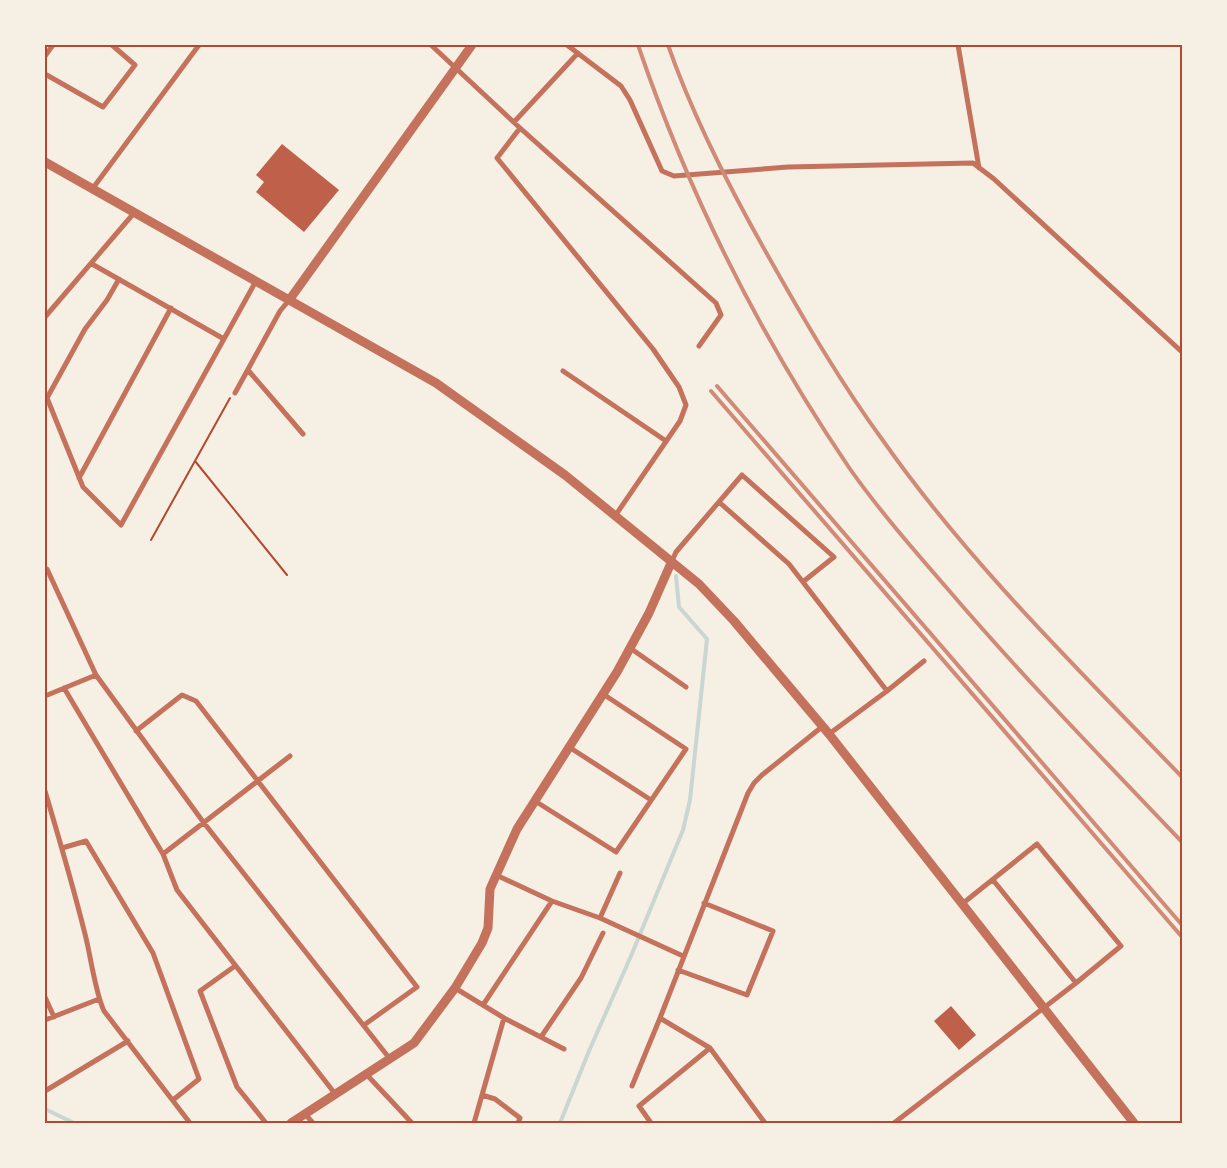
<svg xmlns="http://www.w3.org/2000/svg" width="1227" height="1168" font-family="'Nunito Sans',sans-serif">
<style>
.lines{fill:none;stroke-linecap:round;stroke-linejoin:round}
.stream{stroke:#c9d6d2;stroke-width:4}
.building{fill:#bf614a}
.path{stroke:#b5482f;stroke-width:2}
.minor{stroke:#c5725c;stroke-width:5}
.tertiary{stroke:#c5725c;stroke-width:9}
.rail{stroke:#cf8b77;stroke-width:4}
.neatline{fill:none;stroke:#b5482f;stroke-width:2}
</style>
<rect width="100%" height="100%" fill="#f6efe4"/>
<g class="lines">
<path class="stream" d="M 45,1109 L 74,1123
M 560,1123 L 589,1051 L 631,956 L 683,830 L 690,800 L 707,639 L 679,607 L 676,576"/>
</g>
<path class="building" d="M 282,144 L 339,190 L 304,232 L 256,192 L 264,182 L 256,175 Z
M 951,1006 L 976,1035 L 959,1050 L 934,1021 Z"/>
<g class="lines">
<path class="path" d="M 195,461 L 287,575
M 151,540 L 230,398"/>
<path class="minor" d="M 431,45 L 520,128 L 716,303 L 721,315 L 699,346
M 567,45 L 621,86 L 630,100 L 662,171 L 674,176 L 788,167 L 973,163 L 994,179 L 1182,352
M 958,45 L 979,168
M 45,56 L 53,45
M 45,74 L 103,107 L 135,65 L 112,45
M 514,122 L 578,53
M 520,128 L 497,158 L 653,349 L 679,387 L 686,405 L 680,421 L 615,516
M 93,188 L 199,45
M 92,264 L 224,339
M 119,279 L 107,300 L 85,329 L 47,398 L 83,487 L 121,525 L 256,281
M 45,317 L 134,213
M 248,370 L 303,434
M 563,371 L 666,441
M 235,393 L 280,311 L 290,299
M 79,478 L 171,308
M 719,502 L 789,564 L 887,691 L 829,734
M 671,563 L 676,552 L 742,475 L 834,557 L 804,581
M 47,569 L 96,675
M 630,648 L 686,687
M 64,688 L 163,854 L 177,890 L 336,1095
M 887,691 L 924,661
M 45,696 L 96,675 L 204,823 L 390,1059
M 136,731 L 182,695 L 196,701 L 417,987 L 364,1025
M 569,747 L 651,800
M 45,791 C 59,838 73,886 85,934 C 91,957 95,992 104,1011 L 190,1123
M 535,801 L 616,852 L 686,749 L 603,694
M 62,848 L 86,841 L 153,953 L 199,1079 L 173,1100
M 163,854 L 290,756
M 496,875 L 552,901 L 600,918 L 683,956
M 993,880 L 1076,983
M 600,918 L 620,873
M 235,966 L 200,991 L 237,1087 L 266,1123
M 678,970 L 747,995 L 773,931 L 704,903
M 455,988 L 504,1018 L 564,1049
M 45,997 L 54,1017
M 483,1005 L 552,901
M 45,1020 L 99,999
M 541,1037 L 581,978 L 603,933
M 710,1048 L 765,1123
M 367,1075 L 412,1123
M 632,1086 L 660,1018
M 45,1091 L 128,1041
M 482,1095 L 495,1099 L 520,1118 L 518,1123
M 305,1114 L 313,1123
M 474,1123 L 504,1018
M 651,1123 L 639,1106 L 710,1048 L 660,1018 L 748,793 L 754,783 L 762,775 L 823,726
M 894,1123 L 1076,983 L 1121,946 L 1037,844 L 962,904"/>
<path class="tertiary" d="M 45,162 L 436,383 L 565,475 L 699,584 L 734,621 L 829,734 L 1134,1123
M 290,299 L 472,45
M 291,1123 L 414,1043 L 455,988 L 482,943 L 488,928 L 490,889 L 517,829 L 617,672 L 649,613 L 671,563"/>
<path class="rail" d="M 638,45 C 689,195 761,338 850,469 C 879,510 913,549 946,587 C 1021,675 1102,758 1182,842
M 668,45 C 693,117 729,187 767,254 C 803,318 840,382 884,442 C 970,564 1079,670 1182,777
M 717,386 L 1182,925
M 711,391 L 1182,937"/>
</g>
<rect width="1227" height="1168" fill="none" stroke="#f6efe4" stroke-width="92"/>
<rect x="46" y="46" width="1135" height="1076" class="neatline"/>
</svg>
